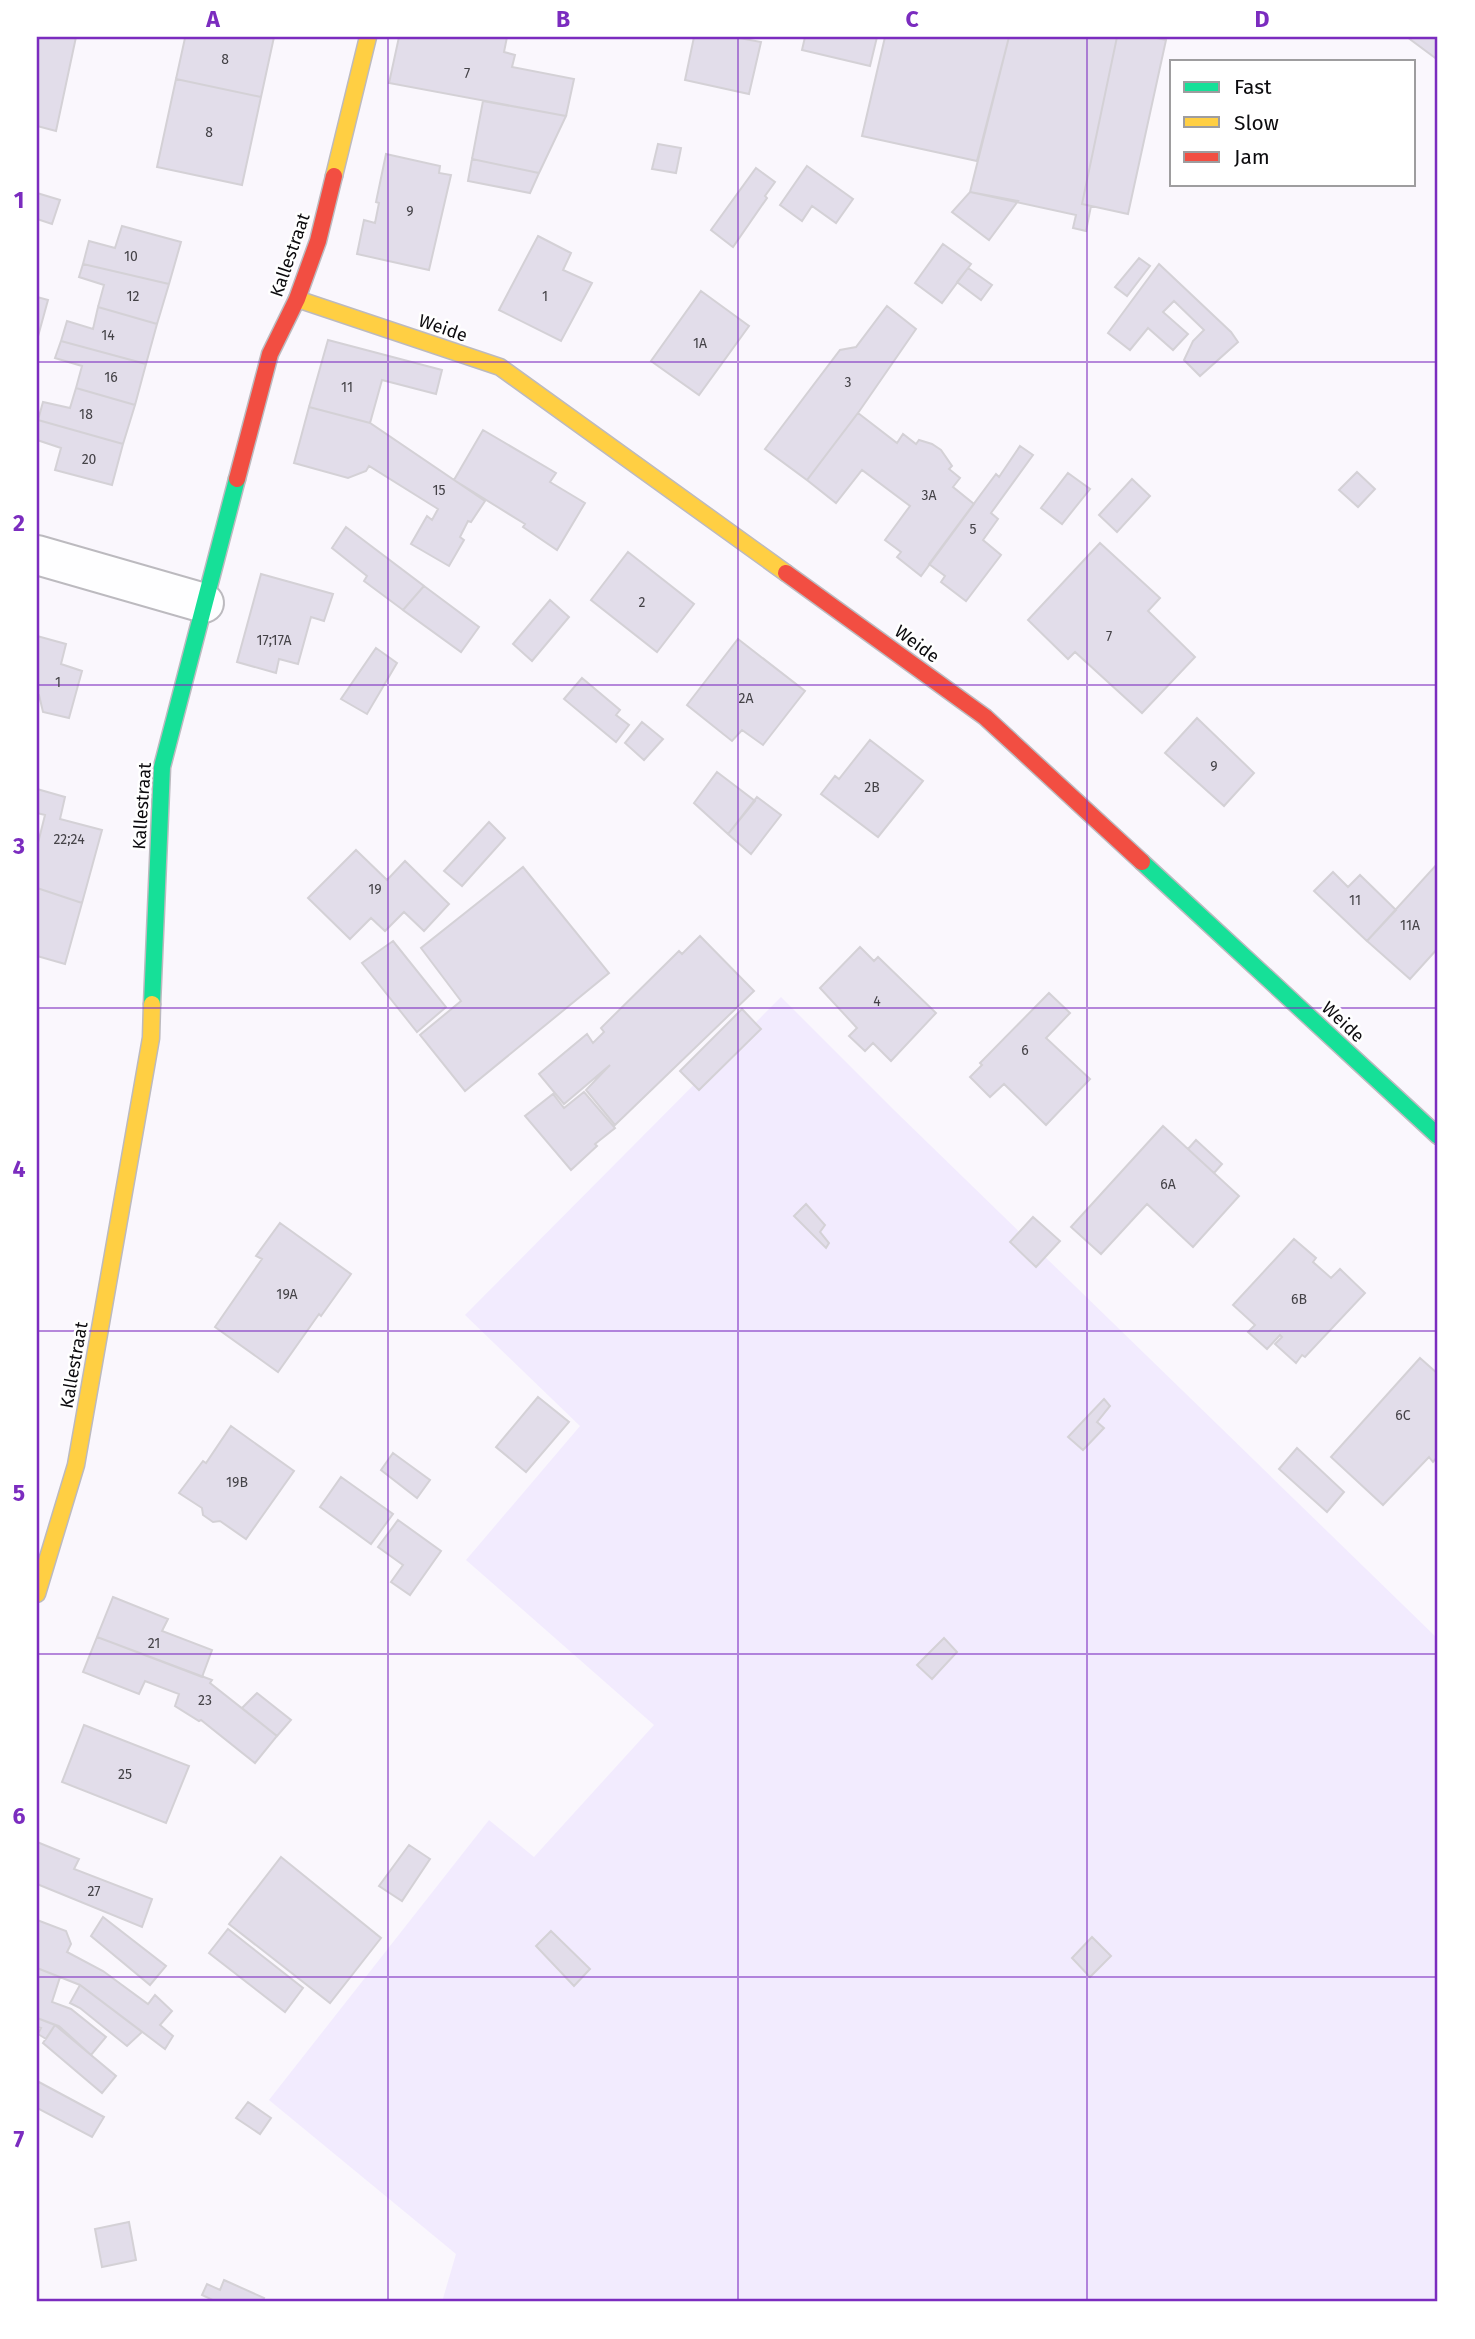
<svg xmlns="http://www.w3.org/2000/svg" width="1475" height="2339" font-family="'Fira Sans',sans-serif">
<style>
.green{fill:#f2ebfe}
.building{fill:#e2ddea;stroke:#d4d1d6;stroke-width:2}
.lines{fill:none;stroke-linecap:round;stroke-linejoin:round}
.street-casing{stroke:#bcbabf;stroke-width:42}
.fast-casing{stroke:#bcbabf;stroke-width:19}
.slow-casing{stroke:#bcbabf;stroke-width:19}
.jam-casing{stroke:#bcbabf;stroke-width:19}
.street{stroke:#fefeff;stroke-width:38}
.fast{stroke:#16e098;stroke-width:16}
.slow{stroke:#ffcf43;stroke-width:16}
.jam{stroke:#f24e42;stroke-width:16}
.grid{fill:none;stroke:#7b2cbf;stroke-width:2;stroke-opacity:0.55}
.labels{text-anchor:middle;stroke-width:5;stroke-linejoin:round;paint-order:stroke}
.number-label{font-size:14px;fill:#444247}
.street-label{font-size:18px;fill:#0c0b0e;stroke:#fff}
.neatline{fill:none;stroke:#7b2cbf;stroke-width:2.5}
.grid-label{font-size:23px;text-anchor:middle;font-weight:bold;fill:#7b2cbf}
</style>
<rect width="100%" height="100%" fill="#faf7fd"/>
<path class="green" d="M 781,997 L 894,1110 L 1438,1639 L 1438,2302 L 442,2302 L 456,2254 L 269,2100 L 489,1820 L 534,1857 L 654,1725 L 466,1560 L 580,1426 L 465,1315 Z"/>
<path class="building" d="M 37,37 L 76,37 L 56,131 L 37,126 Z
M 174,37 L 274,37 L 261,97 L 176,79 L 185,38 Z
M 399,37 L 507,37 L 504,52 L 515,55 L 512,67 L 574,79 L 566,116 L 389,83 Z
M 694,37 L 734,37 L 761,42 L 749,94 L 685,80 Z
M 805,37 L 877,37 L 870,66 L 802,50 Z
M 885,37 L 1009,37 L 977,161 L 862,136 Z
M 1009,37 L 1117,37 L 1082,204 L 1091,206 L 1086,231 L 1073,228 L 1076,215 L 970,192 Z
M 1117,37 L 1152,37 L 1166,40 L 1128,214 L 1082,204 Z
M 1407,37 L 1438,37 L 1438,60 Z
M 176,79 L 261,97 L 242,185 L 157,167 Z
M 483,101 L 566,116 L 539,173 L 472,159 Z
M 658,144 L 681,148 L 676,173 L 652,169 Z
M 386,154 L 440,166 L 439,173 L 451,175 L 429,270 L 357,254 L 364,220 L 375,223 L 379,203 L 376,202 Z
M 472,159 L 539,173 L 530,193 L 468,181 Z
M 807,166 L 853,199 L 836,223 L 812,206 L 802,221 L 780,205 Z
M 756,168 L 775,182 L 765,196 L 767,198 L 733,247 L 711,230 Z
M 970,192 L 1018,201 L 989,240 L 952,212 Z
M 37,193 L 60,200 L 52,224 L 37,219 Z
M 122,226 L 181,242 L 169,284 L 83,264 L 89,241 L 115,248 Z
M 538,236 L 571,253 L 563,270 L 592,283 L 561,341 L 499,310 Z
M 943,244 L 971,264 L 942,303 L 915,283 Z
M 1139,258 L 1150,266 L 1127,296 L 1115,287 Z
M 83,264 L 169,284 L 157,324 L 98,307 L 104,285 L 79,277 Z
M 1159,264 L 1231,332 L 1238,342 L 1200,376 L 1184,360 L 1193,341 L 1204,330 L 1174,301 L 1163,312 L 1188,334 L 1173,350 L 1148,328 L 1130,350 L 1108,333 Z
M 968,268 L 992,285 L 981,300 L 957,282 Z
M 701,291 L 749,326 L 699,395 L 651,361 Z
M 37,297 L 48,300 L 37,340 Z
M 887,306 L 916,329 L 858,413 L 807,480 L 765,449 L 840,350 L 856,347 Z
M 98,307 L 157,324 L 146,364 L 61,341 L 67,321 L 93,329 Z
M 328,340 L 442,370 L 436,394 L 382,380 L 370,423 L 309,407 Z
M 61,341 L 146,364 L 135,405 L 76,388 L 82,366 L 55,358 Z
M 76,388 L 135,405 L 123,444 L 38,420 L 43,402 L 70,408 Z
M 309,407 L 370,423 L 485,501 L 471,522 L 468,521 L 460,537 L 464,540 L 449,566 L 411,544 L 427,516 L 432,520 L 438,509 L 369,466 L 366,471 L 348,478 L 294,463 Z
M 858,413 L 897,443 L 903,434 L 916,444 L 919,440 L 932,444 L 941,450 L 952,466 L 949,469 L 960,478 L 953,487 L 974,504 L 921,576 L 897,557 L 901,552 L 885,540 L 910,506 L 862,470 L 836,503 L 807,480 Z
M 38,420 L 123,444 L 112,485 L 55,470 L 61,448 L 37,440 Z
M 483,430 L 556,473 L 550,482 L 585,503 L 557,550 L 523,527 L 525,524 L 454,480 Z
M 1020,446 L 1033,455 L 991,513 L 998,519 L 983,540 L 1001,555 L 966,601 L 941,582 L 945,576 L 929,564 L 996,474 L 999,477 Z
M 1357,472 L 1375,489 L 1358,507 L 1339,490 Z
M 1068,473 L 1090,489 L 1062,524 L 1041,508 Z
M 1132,479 L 1150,496 L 1117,532 L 1099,515 Z
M 346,527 L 424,586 L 403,610 L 364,581 L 367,576 L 332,548 Z
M 1100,543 L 1160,598 L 1148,611 L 1195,657 L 1142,713 L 1075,652 L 1068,659 L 1028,620 Z
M 628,552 L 694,604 L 657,652 L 591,600 Z
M 261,574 L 333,594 L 324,621 L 311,617 L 298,664 L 279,659 L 276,673 L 237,662 Z
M 424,586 L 479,627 L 461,652 L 403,610 Z
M 550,600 L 569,617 L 532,661 L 513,644 Z
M 37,636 L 66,644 L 61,664 L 82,671 L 69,718 L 43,712 L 39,695 L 37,694 Z
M 738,639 L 805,691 L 763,745 L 742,730 L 732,741 L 687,705 Z
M 376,648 L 397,663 L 367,714 L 341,699 Z
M 582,678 L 620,710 L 616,715 L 629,725 L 616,742 L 564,699 Z
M 1197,718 L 1254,773 L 1224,806 L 1165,753 Z
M 642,722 L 663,739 L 644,760 L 625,743 Z
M 870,740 L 923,781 L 878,837 L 821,794 L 835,776 L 839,779 Z
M 717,772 L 755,801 L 728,834 L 694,803 Z
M 37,789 L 65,797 L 60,819 L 102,830 L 82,903 L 37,888 L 37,847 L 45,815 L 37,813 Z
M 757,797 L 781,815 L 751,854 L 728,834 Z
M 489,822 L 505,838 L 462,886 L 444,871 Z
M 356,850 L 387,880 L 405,861 L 449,904 L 424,931 L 404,912 L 385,931 L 371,918 L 350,939 L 308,898 Z
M 1438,863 L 1438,948 L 1410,979 L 1367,941 Z
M 523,867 L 609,973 L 465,1091 L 420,1035 L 461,1001 L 421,948 Z
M 1333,872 L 1348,887 L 1360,875 L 1396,910 L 1367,941 L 1314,891 Z
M 37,888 L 82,903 L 65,964 L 37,956 Z
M 700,936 L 754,991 L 615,1125 L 586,1090 L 610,1065 L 564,1104 L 539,1074 L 587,1034 L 593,1043 L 604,1032 L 601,1028 L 679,951 L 682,954 Z
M 393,941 L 446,1007 L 417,1032 L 362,963 Z
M 860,947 L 874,961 L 878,957 L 936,1013 L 891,1061 L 873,1043 L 865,1051 L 849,1036 L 857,1028 L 820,988 Z
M 1049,993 L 1070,1013 L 1046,1038 L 1090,1079 L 1046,1125 L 1004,1084 L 990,1097 L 970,1077 L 982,1065 L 980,1063 Z
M 742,1009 L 761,1029 L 699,1090 L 680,1071 Z
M 584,1092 L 615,1128 L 595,1144 L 597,1146 L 571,1170 L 525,1116 L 553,1094 L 564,1108 Z
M 1163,1126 L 1239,1196 L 1193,1247 L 1147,1204 L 1101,1254 L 1071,1227 Z
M 1196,1140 L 1222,1164 L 1214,1173 L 1188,1149 Z
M 806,1204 L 825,1225 L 820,1232 L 829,1243 L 826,1248 L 794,1216 Z
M 1033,1217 L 1060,1241 L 1036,1267 L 1010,1242 Z
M 280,1223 L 351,1274 L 321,1316 L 319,1314 L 278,1372 L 215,1327 L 262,1259 L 256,1256 Z
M 1294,1239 L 1316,1258 L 1313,1262 L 1331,1278 L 1340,1269 L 1365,1293 L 1305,1357 L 1302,1355 L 1296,1363 L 1275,1344 L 1282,1337 L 1280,1335 L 1267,1349 L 1248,1332 L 1255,1325 L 1233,1305 Z
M 1420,1358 L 1438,1374 L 1438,1456 L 1433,1462 L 1429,1457 L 1383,1505 L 1331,1457 Z
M 538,1397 L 569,1422 L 526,1472 L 496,1447 Z
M 1104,1399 L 1110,1406 L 1097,1422 L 1104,1428 L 1083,1450 L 1068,1437 Z
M 231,1426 L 294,1471 L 246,1539 L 220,1521 L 213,1522 L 203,1515 L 202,1508 L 179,1493 L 203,1461 L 206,1463 Z
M 1297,1448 L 1344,1492 L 1327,1512 L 1279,1469 Z
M 393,1453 L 430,1480 L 417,1498 L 381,1470 Z
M 341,1477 L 393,1514 L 371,1544 L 320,1507 Z
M 398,1520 L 441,1551 L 410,1595 L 391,1582 L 403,1565 L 378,1547 Z
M 113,1597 L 168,1619 L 162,1631 L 212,1650 L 202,1677 L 97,1637 Z
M 97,1637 L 212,1680 L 210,1683 L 277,1736 L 255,1763 L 201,1720 L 199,1721 L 175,1706 L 179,1694 L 145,1681 L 139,1694 L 83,1672 Z
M 944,1638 L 957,1652 L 932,1679 L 917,1665 Z
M 257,1693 L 291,1720 L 277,1736 L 242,1708 Z
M 84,1725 L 189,1766 L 166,1823 L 62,1782 Z
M 37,1842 L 79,1859 L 74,1869 L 152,1899 L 142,1927 L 37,1884 Z
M 409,1845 L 430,1859 L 402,1901 L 379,1886 Z
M 281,1857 L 381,1938 L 330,2003 L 229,1924 Z
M 103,1917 L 166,1966 L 150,1985 L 91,1936 Z
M 37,1920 L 66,1931 L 71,1944 L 67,1952 L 103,1971 L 148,2004 L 155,1995 L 172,2011 L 160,2025 L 173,2036 L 165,2049 L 80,1985 L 37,1968 Z
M 228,1929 L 303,1988 L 285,2012 L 209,1953 Z
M 551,1931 L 590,1969 L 574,1986 L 536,1946 Z
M 1092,1937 L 1111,1956 L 1090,1977 L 1072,1958 Z
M 37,1968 L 60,1977 L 52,2002 L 71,2009 L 106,2037 L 91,2055 L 59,2026 L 37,2018 Z
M 80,1985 L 142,2032 L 127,2046 L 80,2008 L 70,2003 Z
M 37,2018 L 55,2025 L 46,2039 L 38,2034 L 41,2028 L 37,2027 Z
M 55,2025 L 116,2076 L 102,2093 L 43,2043 Z
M 37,2081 L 104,2117 L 92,2137 L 37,2108 Z
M 248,2102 L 271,2118 L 260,2134 L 236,2118 Z
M 129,2222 L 136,2260 L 102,2267 L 95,2229 Z
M 224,2280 L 264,2298 L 262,2302 L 214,2302 L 215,2301 L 202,2295 L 207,2284 L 220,2290 Z"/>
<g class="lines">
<defs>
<path id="street" d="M 37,555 L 204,603"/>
<path id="fast" d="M 1142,862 L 1438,1136
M 152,1004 L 162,767 L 237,479"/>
<path id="slow" d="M 334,176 L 368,37
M 297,299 L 500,367 L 786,573
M 37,1594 L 76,1465 L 151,1038 L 152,1004"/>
<path id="jam" d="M 237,479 L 270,354 L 297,299 L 318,241 L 334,176
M 786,573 L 985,717 L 1142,862"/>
</defs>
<use href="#street" class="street-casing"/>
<use href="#fast" class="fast-casing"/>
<use href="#slow" class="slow-casing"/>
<use href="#jam" class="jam-casing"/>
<use href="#street" class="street"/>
<use href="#fast" class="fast"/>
<use href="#slow" class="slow"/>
<use href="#jam" class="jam"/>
</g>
<path class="grid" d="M 388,37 L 388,2302M 738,37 L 738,2302M 1087,37 L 1087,2302M 37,362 L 1438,362M 37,685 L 1438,685M 37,1008 L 1438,1008M 37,1331 L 1438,1331M 37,1654 L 1438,1654M 37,1977 L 1438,1977"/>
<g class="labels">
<g class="number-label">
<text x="225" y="64">8</text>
<text x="467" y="78">7</text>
<text x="209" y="137">8</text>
<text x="410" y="216">9</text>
<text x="131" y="261">10</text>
<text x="133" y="301">12</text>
<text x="545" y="301">1</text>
<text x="108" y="340">14</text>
<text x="700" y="348">1A</text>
<text x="111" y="382">16</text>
<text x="848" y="387">3</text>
<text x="347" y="392">11</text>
<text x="86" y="419">18</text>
<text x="89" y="464">20</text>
<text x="439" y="495">15</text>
<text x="929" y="500">3A</text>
<text x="973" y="534">5</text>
<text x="642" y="607">2</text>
<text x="1109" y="641">7</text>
<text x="274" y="645">17;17A</text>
<text x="58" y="687">1</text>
<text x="746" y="703">2A</text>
<text x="1214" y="771">9</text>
<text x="872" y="792">2B</text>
<text x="69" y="844">22;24</text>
<text x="375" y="894">19</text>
<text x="1355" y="905">11</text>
<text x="1410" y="930">11A</text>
<text x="877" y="1006">4</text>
<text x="1025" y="1055">6</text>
<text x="1168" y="1189">6A</text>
<text x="287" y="1299">19A</text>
<text x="1299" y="1304">6B</text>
<text x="1403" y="1420">6C</text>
<text x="237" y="1487">19B</text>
<text x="154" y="1648">21</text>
<text x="205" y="1705">23</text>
<text x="125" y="1779">25</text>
<text x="94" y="1896">27</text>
</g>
<g class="street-label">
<text transform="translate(290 255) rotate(-71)" y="6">Kallestraat</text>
<text transform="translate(443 328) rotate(19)" y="6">Weide</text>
<text transform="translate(917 644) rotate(36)" y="6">Weide</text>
<text transform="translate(142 806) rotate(-86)" y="6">Kallestraat</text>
<text transform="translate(1343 1022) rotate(43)" y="6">Weide</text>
<text transform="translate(74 1365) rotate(-80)" y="6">Kallestraat</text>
</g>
</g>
<rect width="1475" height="2339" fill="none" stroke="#ffffff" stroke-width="77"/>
<rect x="1170" y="60" width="245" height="126" fill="#ffffff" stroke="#9e9d9f" stroke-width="2"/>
<rect x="1184" y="82" width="35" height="10" fill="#16e098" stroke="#9e9d9f" stroke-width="2"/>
<text x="1234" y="94" font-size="21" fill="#0c0b0e">Fast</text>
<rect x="1184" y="117" width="35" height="10" fill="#ffcf43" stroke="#9e9d9f" stroke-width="2"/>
<text x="1234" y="130" font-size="21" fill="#0c0b0e">Slow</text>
<rect x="1184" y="152" width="35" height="10" fill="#f24e42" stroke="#9e9d9f" stroke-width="2"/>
<text x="1234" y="164" font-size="21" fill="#0c0b0e">Jam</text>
<rect x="38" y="38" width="1398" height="2262" class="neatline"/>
<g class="grid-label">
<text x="213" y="27">A</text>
<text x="563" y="27">B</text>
<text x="912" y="27">C</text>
<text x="1262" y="27">D</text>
<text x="19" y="208">1</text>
<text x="19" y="531">2</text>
<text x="19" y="854">3</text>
<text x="19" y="1177">4</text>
<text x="19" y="1501">5</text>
<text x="19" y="1824">6</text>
<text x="19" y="2147">7</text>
</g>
</svg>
